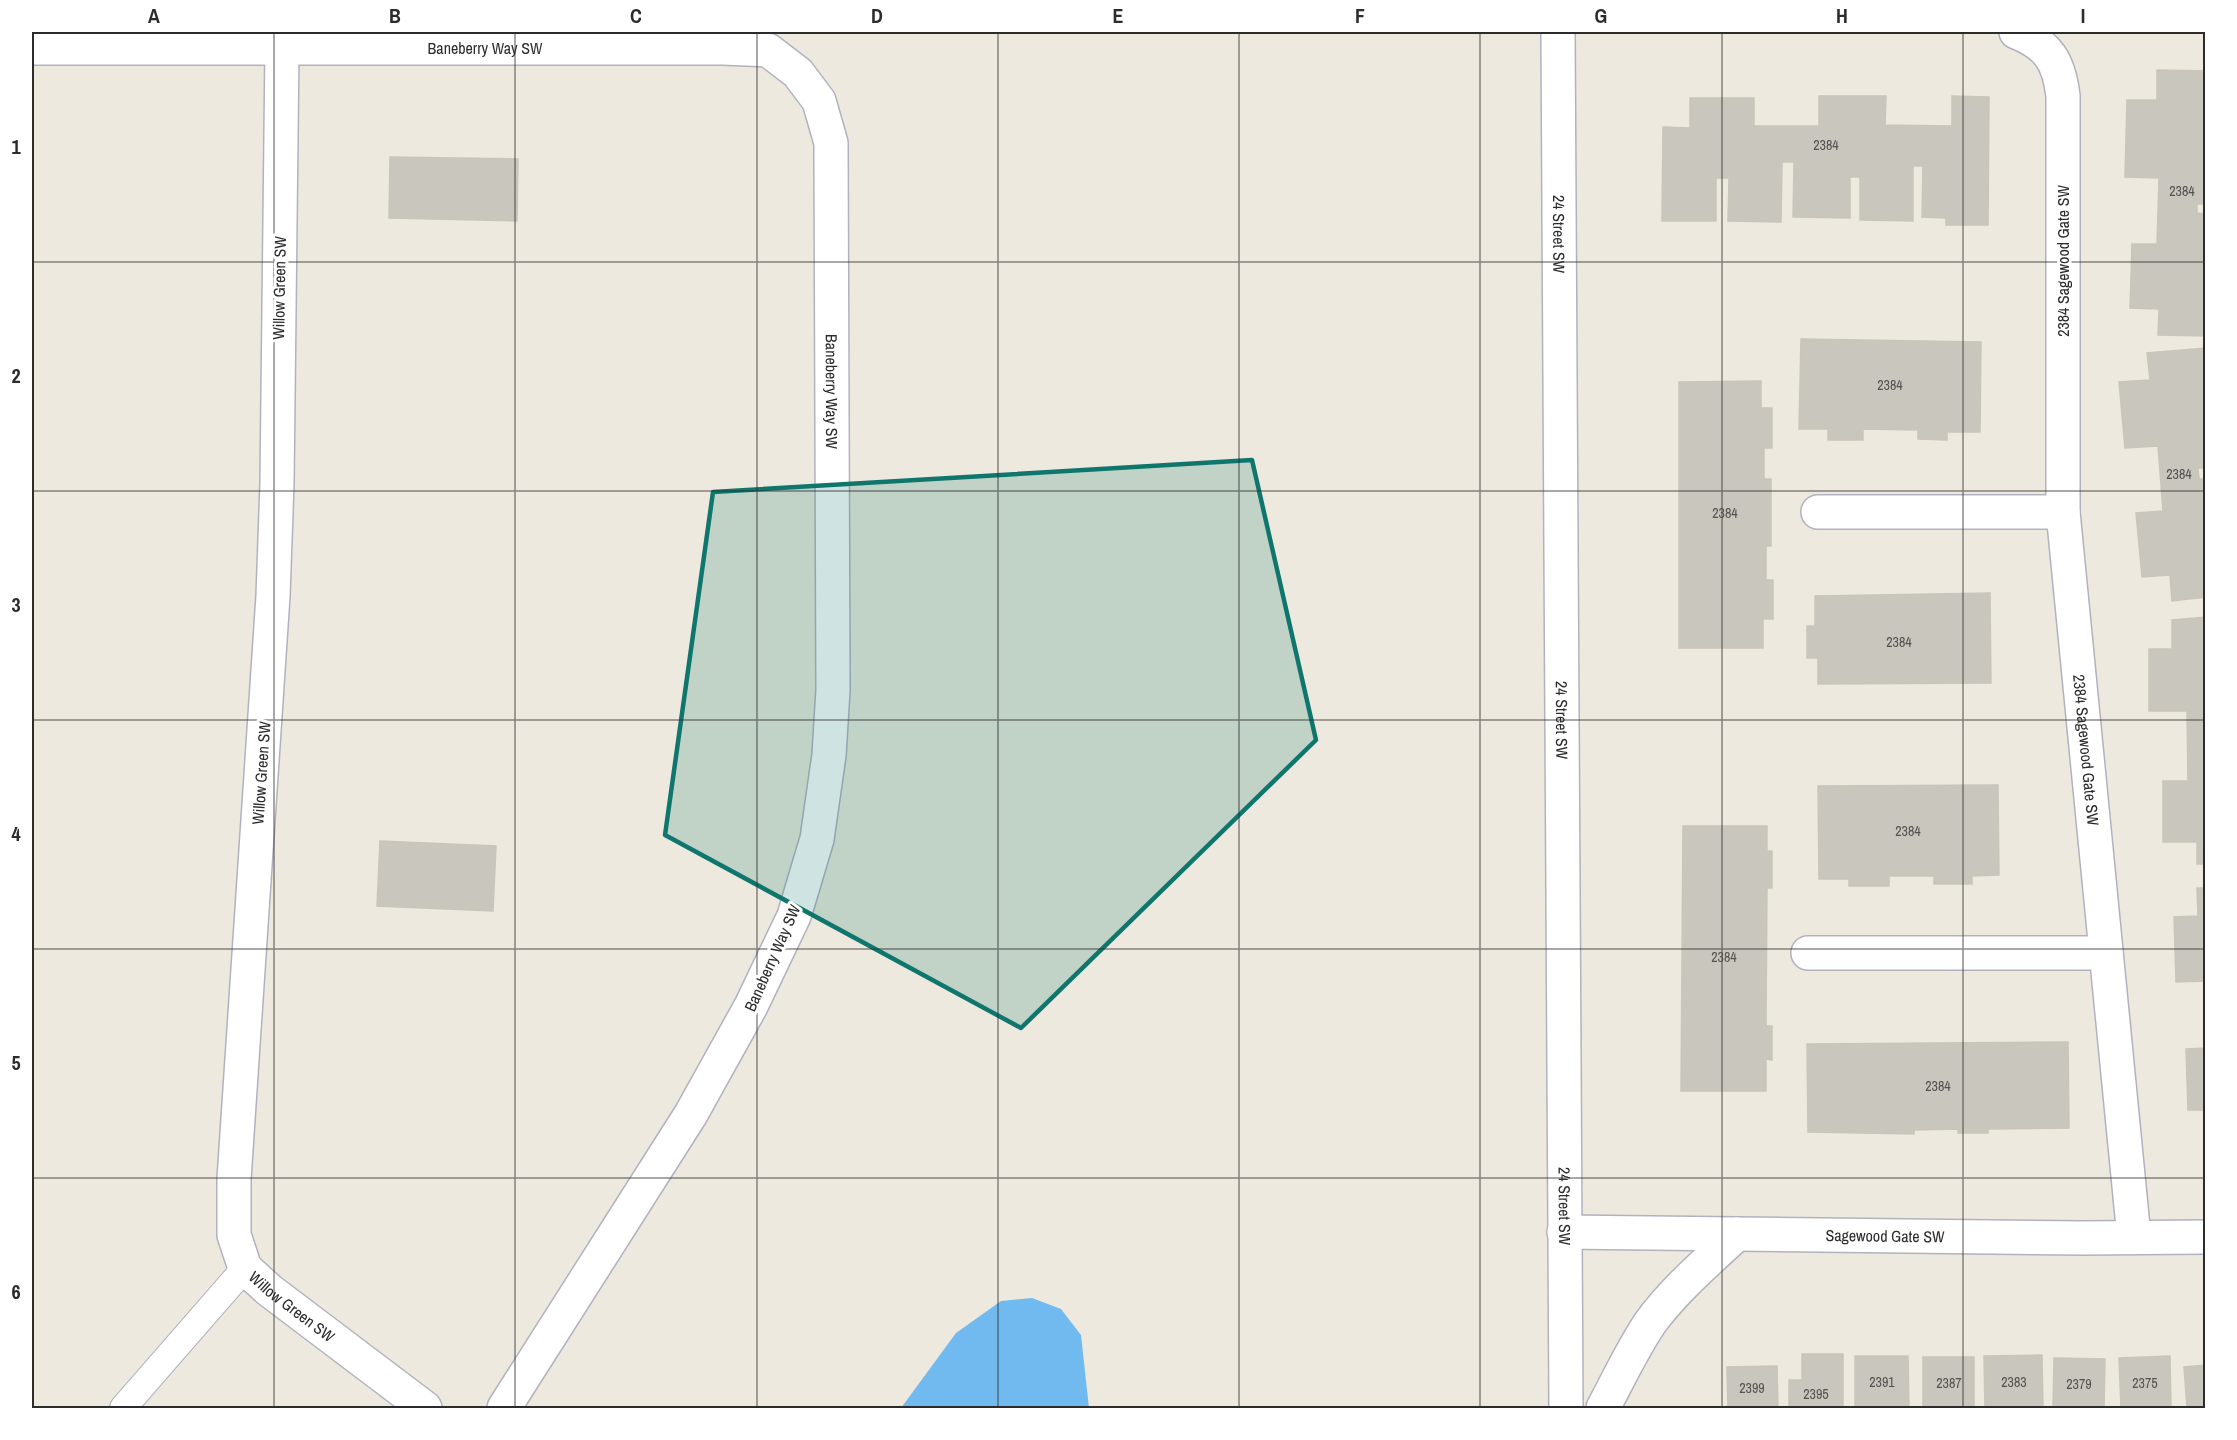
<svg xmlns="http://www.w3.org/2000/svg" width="2237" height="1440" font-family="'Archivo Narrow',sans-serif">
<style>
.water{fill:#71baf0}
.building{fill:#c9c6be;stroke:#c9c6b8;stroke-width:1.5}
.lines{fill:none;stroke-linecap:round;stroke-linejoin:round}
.lane-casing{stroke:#b2b2bf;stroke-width:28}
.street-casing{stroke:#b2b2bf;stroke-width:36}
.secondary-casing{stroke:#b2b2bf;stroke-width:36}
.lane{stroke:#fff;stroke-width:26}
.street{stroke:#fff;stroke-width:33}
.secondary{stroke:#fff;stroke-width:33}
.marked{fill:#0f766e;fill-opacity:0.2;stroke:#0f766e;stroke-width:4.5;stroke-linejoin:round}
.grid{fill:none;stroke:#2c2c2c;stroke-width:1.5;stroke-opacity:0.55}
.labels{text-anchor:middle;stroke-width:6;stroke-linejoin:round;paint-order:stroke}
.number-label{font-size:14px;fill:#535250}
.street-label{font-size:16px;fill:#2c2c2c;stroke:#fff}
.neatline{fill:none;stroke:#2c2c2c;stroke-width:2}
.grid-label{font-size:20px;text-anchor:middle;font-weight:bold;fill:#2c2c2c}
</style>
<rect width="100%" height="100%" fill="#eee9de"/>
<path class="water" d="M 1032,1298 L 1061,1309 L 1081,1335 L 1089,1408 L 901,1408 L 956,1333 L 1001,1301 Z"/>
<path class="building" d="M 2157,70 L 2206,71 L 2206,204 L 2197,204 L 2197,213 L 2206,214 L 2206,336 L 2158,335 L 2159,309 L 2130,308 L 2132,244 L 2157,244 L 2159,178 L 2125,177 L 2127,100 L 2157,100 Z
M 1819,96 L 1886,96 L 1885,125 L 1952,126 L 1952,96 L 1989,97 L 1988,225 L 1946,225 L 1946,218 L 1922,217 L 1923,166 L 1913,166 L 1913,221 L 1860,220 L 1860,177 L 1850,177 L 1850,218 L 1793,217 L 1794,162 L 1782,162 L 1781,222 L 1728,221 L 1729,178 L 1716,178 L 1716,221 L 1662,221 L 1663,127 L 1690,128 L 1690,98 L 1754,98 L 1754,126 L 1819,126 Z
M 390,157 L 518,159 L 517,221 L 389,218 Z
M 1801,339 L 1981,342 L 1980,432 L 1947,432 L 1947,440 L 1918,439 L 1918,430 L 1863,429 L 1863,440 L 1828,440 L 1828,429 L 1799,429 Z
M 2206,348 L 2206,468 L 2198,468 L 2199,479 L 2206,479 L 2206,597 L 2172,601 L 2170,575 L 2142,577 L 2136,513 L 2163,511 L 2158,446 L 2125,448 L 2119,382 L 2150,380 L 2147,353 Z
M 1761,381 L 1761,408 L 1772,408 L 1772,448 L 1764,448 L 1764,479 L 1771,479 L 1771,546 L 1766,546 L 1766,580 L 1773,580 L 1773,619 L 1763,619 L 1763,648 L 1679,648 L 1679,382 Z
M 1990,593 L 1991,683 L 1818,684 L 1818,658 L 1807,658 L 1807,626 L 1815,626 L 1815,596 Z
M 2206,617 L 2206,864 L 2197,864 L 2197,842 L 2163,842 L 2163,781 L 2188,781 L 2187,711 L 2149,711 L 2149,649 L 2172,649 L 2172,620 Z
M 1998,785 L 1999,875 L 1972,876 L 1972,884 L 1934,884 L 1934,876 L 1889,876 L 1889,886 L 1849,886 L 1849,879 L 1819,879 L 1818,786 Z
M 1683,826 L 1767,826 L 1767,851 L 1772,851 L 1772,888 L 1767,888 L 1766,1026 L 1772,1026 L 1772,1060 L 1766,1059 L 1766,1091 L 1681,1091 Z
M 380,841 L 496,846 L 493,911 L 377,906 Z
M 2197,888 L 2206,888 L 2206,981 L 2176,982 L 2174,917 L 2198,916 Z
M 2068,1042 L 2069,1128 L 1988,1129 L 1988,1133 L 1958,1133 L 1958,1129 L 1914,1130 L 1914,1134 L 1808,1132 L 1807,1044 Z
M 2206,1048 L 2206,1110 L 2188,1110 L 2186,1049 Z
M 1802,1354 L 1843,1354 L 1843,1408 L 1789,1408 L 1789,1380 L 1802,1380 Z
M 2042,1355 L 2043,1408 L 1985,1408 L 1984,1356 Z
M 1855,1356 L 1908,1356 L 1909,1408 L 1855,1408 Z
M 2170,1356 L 2171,1408 L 2121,1408 L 2119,1358 Z
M 1923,1357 L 1974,1357 L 1974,1408 L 1923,1408 Z
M 2054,1358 L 2105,1359 L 2104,1408 L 2053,1408 Z
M 2206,1365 L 2206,1408 L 2187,1408 L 2184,1367 Z
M 1777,1366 L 1778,1408 L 1728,1408 L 1727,1367 Z"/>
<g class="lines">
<defs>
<path id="lane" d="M 123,1408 L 245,1268"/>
<g id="street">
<path id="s1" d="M 2016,32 C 2049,45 2059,62 2063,96 L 2063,512 L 2134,1237"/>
<path id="s2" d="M 32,48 L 723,48 L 768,50 L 798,73 L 819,101 L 831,143 L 833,690 L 829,755 L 817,839 L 794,916 L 751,1006 L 691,1114 L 504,1408"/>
<path id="s3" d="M 282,48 L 277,483 L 273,596 L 234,1179 L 234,1235 L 245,1268 L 269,1290 L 425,1408"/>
<path d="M 1818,512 L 2063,512"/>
<path d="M 1808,953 L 2106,953"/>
<path id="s4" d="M 1564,1232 L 2083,1238 L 2206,1237"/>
</g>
<g id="secondary">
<path id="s5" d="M 1558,32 L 1566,1408"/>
<path d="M 1603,1408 C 1618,1380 1632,1350 1650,1323 C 1674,1290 1707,1262 1737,1234"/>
</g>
</defs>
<use href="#lane" class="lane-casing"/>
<use href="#street" class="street-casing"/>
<use href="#secondary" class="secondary-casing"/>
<use href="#lane" class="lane"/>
<use href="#street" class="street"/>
<use href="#secondary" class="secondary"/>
</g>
<path class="marked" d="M 1252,460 L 1316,740 L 1021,1028 L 665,835 L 713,492 Z"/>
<path class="grid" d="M 274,32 L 274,1408M 515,32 L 515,1408M 757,32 L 757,1408M 998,32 L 998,1408M 1239,32 L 1239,1408M 1480,32 L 1480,1408M 1722,32 L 1722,1408M 1963,32 L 1963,1408M 32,262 L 2206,262M 32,491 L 2206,491M 32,720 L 2206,720M 32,949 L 2206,949M 32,1178 L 2206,1178"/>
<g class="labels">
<g class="number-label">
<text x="1826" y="150">2384</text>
<text x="2182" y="196">2384</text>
<text x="1890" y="390">2384</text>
<text x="2179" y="479">2384</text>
<text x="1725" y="518">2384</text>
<text x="1899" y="647">2384</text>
<text x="1908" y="836">2384</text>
<text x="1724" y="962">2384</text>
<text x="1938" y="1091">2384</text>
<text x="1882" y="1387">2391</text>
<text x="2014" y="1387">2383</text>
<text x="1949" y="1388">2387</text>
<text x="2145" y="1388">2375</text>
<text x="2079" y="1389">2379</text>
<text x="1752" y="1393">2399</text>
<text x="1816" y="1399">2395</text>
</g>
<g class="street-label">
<text dy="6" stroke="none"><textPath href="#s2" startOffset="453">Baneberry Way SW</textPath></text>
<text dy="6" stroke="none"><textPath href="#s5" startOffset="202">24 Street SW</textPath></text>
<text transform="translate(2063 261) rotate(-90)" y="6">2384 Sagewood Gate SW</text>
<text transform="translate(279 288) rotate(-89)" y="6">Willow Green SW</text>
<text dy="6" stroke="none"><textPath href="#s2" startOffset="1101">Baneberry Way SW</textPath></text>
<text dy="6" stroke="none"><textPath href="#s5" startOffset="688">24 Street SW</textPath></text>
<text dy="6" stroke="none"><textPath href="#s1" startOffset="740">2384 Sagewood Gate SW</textPath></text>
<text transform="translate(261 773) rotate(-86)" y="6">Willow Green SW</text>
<text transform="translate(772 958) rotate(-66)" y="6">Baneberry Way SW</text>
<text dy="6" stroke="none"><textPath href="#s5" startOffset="1174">24 Street SW</textPath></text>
<text dy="6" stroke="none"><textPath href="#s4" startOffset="321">Sagewood Gate SW</textPath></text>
<text dy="6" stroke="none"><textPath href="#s3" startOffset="1284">Willow Green SW</textPath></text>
</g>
</g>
<rect width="2237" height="1440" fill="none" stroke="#ffffff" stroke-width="66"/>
<rect x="33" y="33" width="2171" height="1374" class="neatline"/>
<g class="grid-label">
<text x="154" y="23">A</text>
<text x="395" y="23">B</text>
<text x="636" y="23">C</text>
<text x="877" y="23">D</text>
<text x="1118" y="23">E</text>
<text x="1360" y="23">F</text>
<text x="1601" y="23">G</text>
<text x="1842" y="23">H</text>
<text x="2083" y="23">I</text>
<text x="16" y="154">1</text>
<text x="16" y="383">2</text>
<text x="16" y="612">3</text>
<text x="16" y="841">4</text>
<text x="16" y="1070">5</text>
<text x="16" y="1299">6</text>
</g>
</svg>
